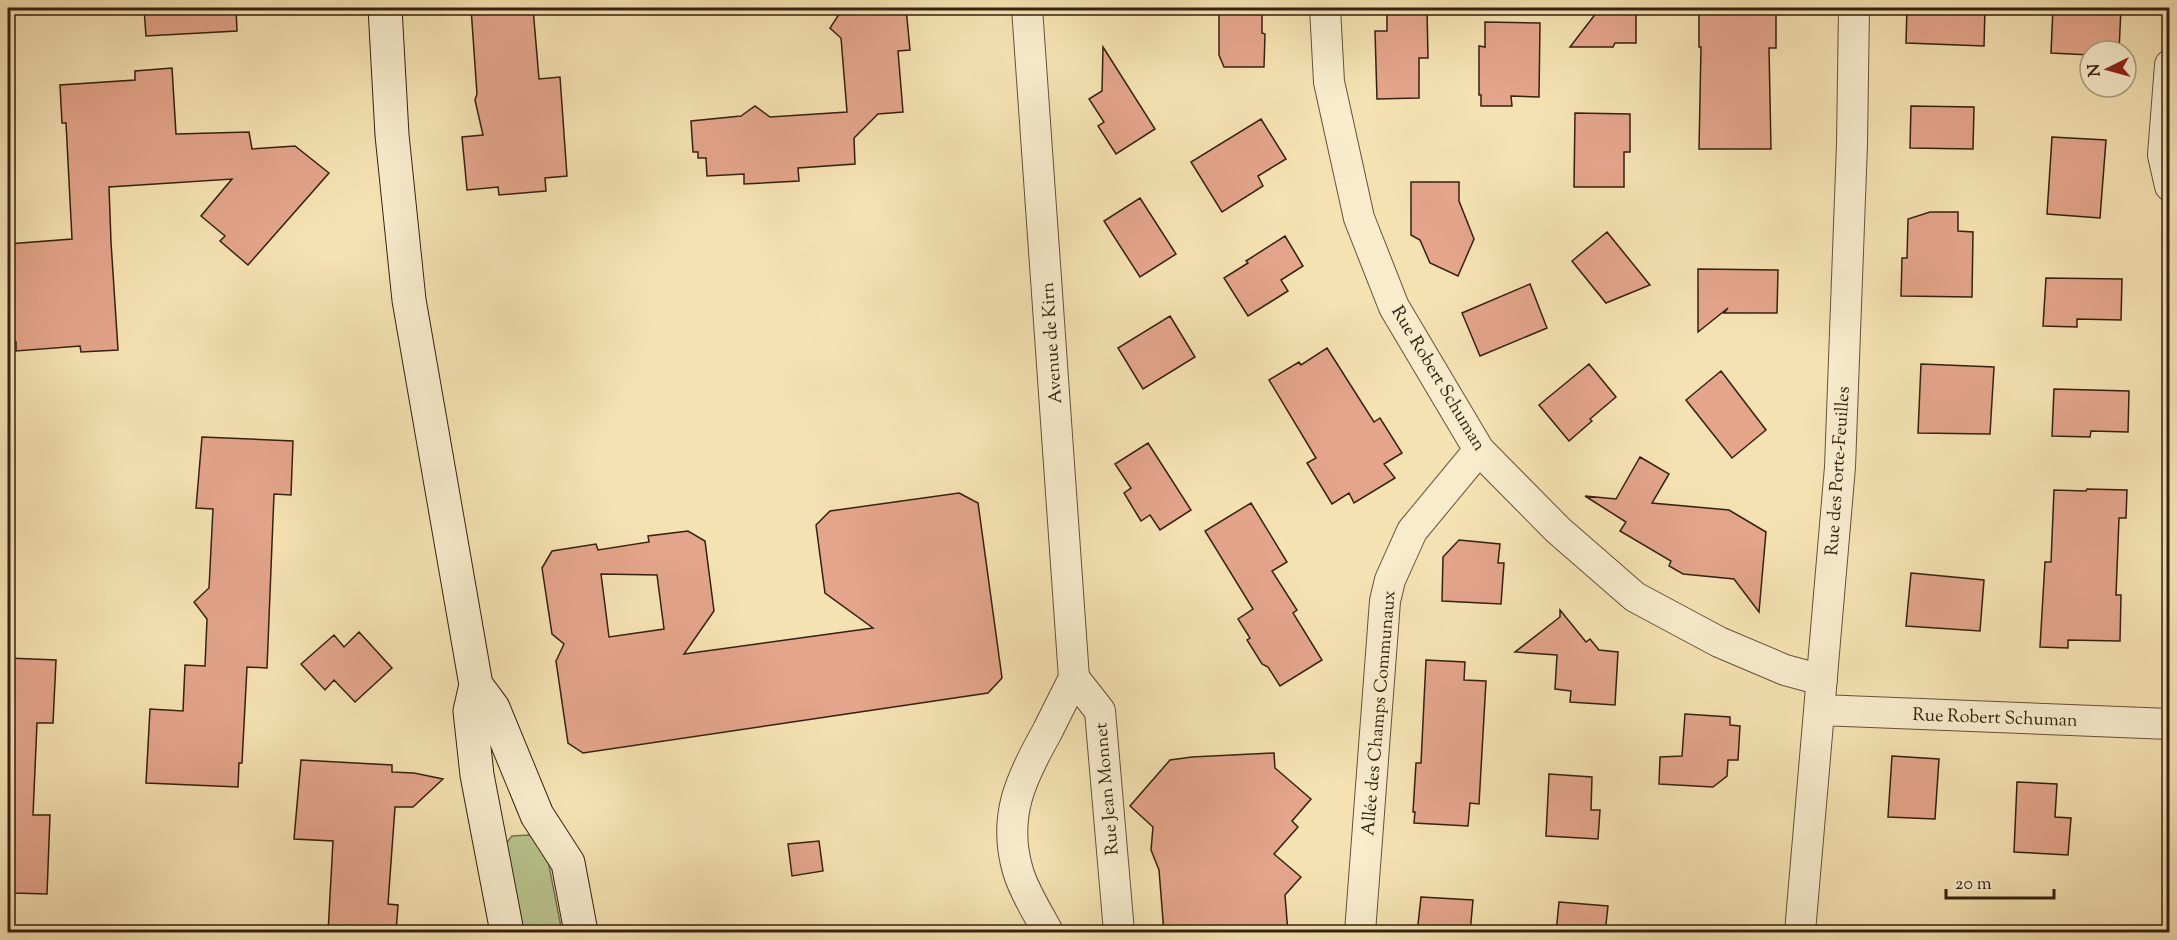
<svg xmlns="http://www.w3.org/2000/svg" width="2177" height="940" font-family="'Sorts Mill Goudy',serif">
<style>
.green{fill:#b9c48e;stroke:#77724f;stroke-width:1.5}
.building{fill:#e4a58b;stroke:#352110;stroke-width:1.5;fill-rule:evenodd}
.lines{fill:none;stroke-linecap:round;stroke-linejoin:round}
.street-casing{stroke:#655138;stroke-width:32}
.secondary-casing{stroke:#352110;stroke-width:35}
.street{stroke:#f8eccd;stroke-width:30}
.secondary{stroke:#f8eccd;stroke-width:33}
.labels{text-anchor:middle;stroke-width:4.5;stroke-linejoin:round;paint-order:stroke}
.street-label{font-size:18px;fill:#352110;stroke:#f8eccd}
</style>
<rect width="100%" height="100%" fill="#f5e2b2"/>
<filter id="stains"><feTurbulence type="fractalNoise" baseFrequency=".00333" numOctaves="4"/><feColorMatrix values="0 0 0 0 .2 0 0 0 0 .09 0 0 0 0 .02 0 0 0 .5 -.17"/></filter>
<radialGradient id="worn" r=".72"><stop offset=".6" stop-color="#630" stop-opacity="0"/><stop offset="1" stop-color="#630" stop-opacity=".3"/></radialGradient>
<path class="green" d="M 529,835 L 544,840 L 562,932 L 518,932 L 503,847 L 512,836 Z"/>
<path class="building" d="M 144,8 L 236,8 L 237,31 L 146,36 Z
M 471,8 L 533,8 L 539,79 L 560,77 L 567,176 L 545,178 L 546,191 L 499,195 L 498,187 L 467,190 L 462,137 L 483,135 L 475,100 L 477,94 Z
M 843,8 L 906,8 L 910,50 L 898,51 L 903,112 L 878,114 L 854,138 L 855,164 L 798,168 L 799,181 L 744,184 L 744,174 L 707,176 L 706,158 L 698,158 L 698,152 L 693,152 L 691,121 L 741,116 L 755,106 L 770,117 L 847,112 L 841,38 L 830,28 Z
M 1219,8 L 1262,8 L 1262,33 L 1265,34 L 1264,67 L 1224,67 L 1219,55 Z
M 1387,8 L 1427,8 L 1428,58 L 1419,58 L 1419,98 L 1377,99 L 1375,31 L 1387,31 Z
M 1600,8 L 1636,8 L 1636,43 L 1615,43 L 1613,47 L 1570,47 Z
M 1699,8 L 1776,8 L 1776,48 L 1769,48 L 1771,149 L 1699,149 L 1701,47 L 1699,47 Z
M 1907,8 L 1985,8 L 1984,46 L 1906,43 Z
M 2053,8 L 2121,8 L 2119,51 L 2090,51 L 2090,55 L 2051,53 Z
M 1485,22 L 1540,23 L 1539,97 L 1511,96 L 1512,106 L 1481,106 L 1481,95 L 1479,95 L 1479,46 L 1485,47 Z
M 1103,47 L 1155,129 L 1116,154 L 1098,126 L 1104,122 L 1089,99 L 1102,91 Z
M 172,68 L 176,134 L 249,132 L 252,149 L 295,146 L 329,173 L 248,265 L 220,241 L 225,236 L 201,216 L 232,179 L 109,187 L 111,242 L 118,350 L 81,352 L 80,346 L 16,351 L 16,342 L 8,343 L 8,244 L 72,239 L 66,123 L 62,123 L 60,85 L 135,80 L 135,71 Z
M 1911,106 L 1974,107 L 1973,149 L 1910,148 Z
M 1575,113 L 1630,114 L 1630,152 L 1624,152 L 1624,187 L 1574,187 Z
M 1261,119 L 1286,159 L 1258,176 L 1263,186 L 1222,212 L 1191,162 Z
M 2052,137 L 2106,140 L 2100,218 L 2047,214 Z
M 1411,182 L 1459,182 L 1459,201 L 1474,239 L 1458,276 L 1430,263 L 1420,240 L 1411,235 Z
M 1140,198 L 1176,254 L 1140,277 L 1104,221 Z
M 1930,212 L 1958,212 L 1958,231 L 1973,232 L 1972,297 L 1901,296 L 1902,258 L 1907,258 L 1908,219 Z
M 1607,232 L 1650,285 L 1606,303 L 1572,261 Z
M 1285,236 L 1303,266 L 1281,280 L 1288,291 L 1248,316 L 1224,278 L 1248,263 L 1246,261 Z
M 1698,269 L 1778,270 L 1777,313 L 1724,313 L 1728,308 L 1698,332 Z
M 2046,278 L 2122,279 L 2121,320 L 2077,319 L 2077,327 L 2043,326 Z
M 1530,284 L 1547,328 L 1480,356 L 1462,313 Z
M 1170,316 L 1195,357 L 1143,389 L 1118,348 Z
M 1327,348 L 1374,422 L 1380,418 L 1402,453 L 1384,464 L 1395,478 L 1354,503 L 1349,493 L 1332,504 L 1307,463 L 1316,458 L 1269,380 L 1299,362 L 1301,365 Z
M 1589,364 L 1616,397 L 1590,419 L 1592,421 L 1569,441 L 1539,405 Z
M 1921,364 L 1994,367 L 1990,434 L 1918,433 Z
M 1721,371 L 1766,430 L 1732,458 L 1686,400 Z
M 2054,389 L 2129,391 L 2128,432 L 2091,431 L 2090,437 L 2052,436 Z
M 202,437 L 293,441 L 291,495 L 274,494 L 267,668 L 247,667 L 242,763 L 239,763 L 238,787 L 146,783 L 150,709 L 183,711 L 185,665 L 205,666 L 207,619 L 194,602 L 209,588 L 213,509 L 196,508 Z
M 1148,443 L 1191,510 L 1160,530 L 1150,515 L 1141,521 L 1124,493 L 1131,488 L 1115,464 Z
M 1640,457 L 1669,474 L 1652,503 L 1729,510 L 1766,532 L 1759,612 L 1734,579 L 1683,574 L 1669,566 L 1671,561 L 1620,531 L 1626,522 L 1585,496 L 1616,499 Z
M 2087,489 L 2127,490 L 2126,518 L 2119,518 L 2116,595 L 2121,595 L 2120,641 L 2068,640 L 2068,648 L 2040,647 L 2045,562 L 2051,562 L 2054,490 L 2086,491 Z
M 959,493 L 978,503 L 1002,678 L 988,693 L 583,753 L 568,743 L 556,661 L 564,644 L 552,634 L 542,568 L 552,551 L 596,544 L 598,550 L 649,542 L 648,536 L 688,531 L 705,541 L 714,611 L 684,654 L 873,628 L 825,593 L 816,525 L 830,511 ZM 601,574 L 657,575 L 664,629 L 609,637 Z
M 1251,503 L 1287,562 L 1272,571 L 1297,610 L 1293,613 L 1322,660 L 1280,686 L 1268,667 L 1262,664 L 1247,640 L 1250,638 L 1238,619 L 1253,609 L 1205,531 Z
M 1459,540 L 1500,544 L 1498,563 L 1504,563 L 1501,604 L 1442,601 L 1443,557 Z
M 1911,573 L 1984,580 L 1980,631 L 1906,626 Z
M 1560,610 L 1586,642 L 1590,639 L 1599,650 L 1618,652 L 1615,705 L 1570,702 L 1571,691 L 1555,689 L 1557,655 L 1515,652 L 1560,617 Z
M 359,632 L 392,668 L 355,702 L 334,680 L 325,690 L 301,664 L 334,635 L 344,647 Z
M 8,658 L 56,660 L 53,723 L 37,723 L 33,815 L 50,815 L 47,894 L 13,893 L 14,887 L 8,887 Z
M 1426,660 L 1465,662 L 1464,680 L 1486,681 L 1479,804 L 1470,803 L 1468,826 L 1414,823 L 1415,812 L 1413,812 L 1416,763 L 1421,763 Z
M 1685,714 L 1730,717 L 1730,725 L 1740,726 L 1738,760 L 1728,760 L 1727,776 L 1713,787 L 1659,784 L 1660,757 L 1682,756 Z
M 1274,753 L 1275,768 L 1311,799 L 1292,821 L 1298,827 L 1274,854 L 1301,877 L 1285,895 L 1288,933 L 1164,933 L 1159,870 L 1151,850 L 1153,827 L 1130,806 L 1170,760 L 1192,757 Z
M 1892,756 L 1939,759 L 1935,819 L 1888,817 Z
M 301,760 L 392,765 L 392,772 L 414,773 L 443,779 L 413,807 L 395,807 L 388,904 L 398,905 L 396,933 L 328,933 L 333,841 L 294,839 Z
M 1549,774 L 1592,777 L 1591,810 L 1600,810 L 1598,839 L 1546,836 Z
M 2017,782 L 2057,784 L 2055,817 L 2071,818 L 2068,855 L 2014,852 Z
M 819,841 L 823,871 L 792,876 L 788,844 Z
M 1421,897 L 1473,900 L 1470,933 L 1417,933 Z
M 1559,902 L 1608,906 L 1605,933 L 1556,933 Z"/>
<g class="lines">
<defs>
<path id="street" d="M 1027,8 L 1074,678
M 1325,8 L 1329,82 L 1359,218 L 1394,307 L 1479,450 L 1558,530 L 1635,597 L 1719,642 L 1785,670 L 1822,680
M 2170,65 L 2163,155 L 2170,186
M 1074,678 L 1100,711 L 1119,932
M 1820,710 L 2170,724
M 1048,932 C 1038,913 1024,892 1018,871 C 1002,817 1021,778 1047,732 C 1056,714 1065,696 1074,678
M 1360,932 L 1385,601 L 1390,580 L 1412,531 L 1479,450
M 1800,932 L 1840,467 L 1852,144 L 1854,8"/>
<path id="secondary" d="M 385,8 L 392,135 L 409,300 L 476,685 L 470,711 L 477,775 L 507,932
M 476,685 L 493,708 L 537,815 L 568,863 L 581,932"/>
</defs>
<use href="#street" class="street-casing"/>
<use href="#secondary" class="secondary-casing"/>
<use href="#street" class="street"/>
<use href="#secondary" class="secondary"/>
</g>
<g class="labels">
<g class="street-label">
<text transform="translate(1051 343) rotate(-94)" y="6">Avenue de Kirn</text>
<text transform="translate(1439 378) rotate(59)" y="6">Rue Robert Schuman</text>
<text transform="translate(1837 471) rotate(-86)" y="6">Rue des Porte-Feuilles</text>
<text transform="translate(1378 713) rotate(-85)" y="6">Allée des Champs Communaux</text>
<text transform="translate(1995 717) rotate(2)" y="6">Rue Robert Schuman</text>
<text transform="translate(1106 789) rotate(-95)" y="6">Rue Jean Monnet</text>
</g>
</g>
<rect width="2177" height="940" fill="none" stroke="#f5e2b2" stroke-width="30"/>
<rect x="9" y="9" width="2159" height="922" fill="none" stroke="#352110" stroke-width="3"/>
<rect x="15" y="15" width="2147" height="910" fill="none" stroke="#352110" stroke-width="1.5"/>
<g transform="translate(2108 69) rotate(265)"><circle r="28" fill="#f8eccd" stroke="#aa9b81" stroke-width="1.5"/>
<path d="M0-4.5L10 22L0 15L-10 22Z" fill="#8f2418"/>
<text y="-9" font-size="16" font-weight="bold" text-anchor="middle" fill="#352110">N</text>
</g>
<path d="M1946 889v9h108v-9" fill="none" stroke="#352110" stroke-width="3"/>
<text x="1955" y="889" font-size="18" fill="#352110" stroke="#f8eccd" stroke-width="4.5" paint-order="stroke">20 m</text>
<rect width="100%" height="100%" filter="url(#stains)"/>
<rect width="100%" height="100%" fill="url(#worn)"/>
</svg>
